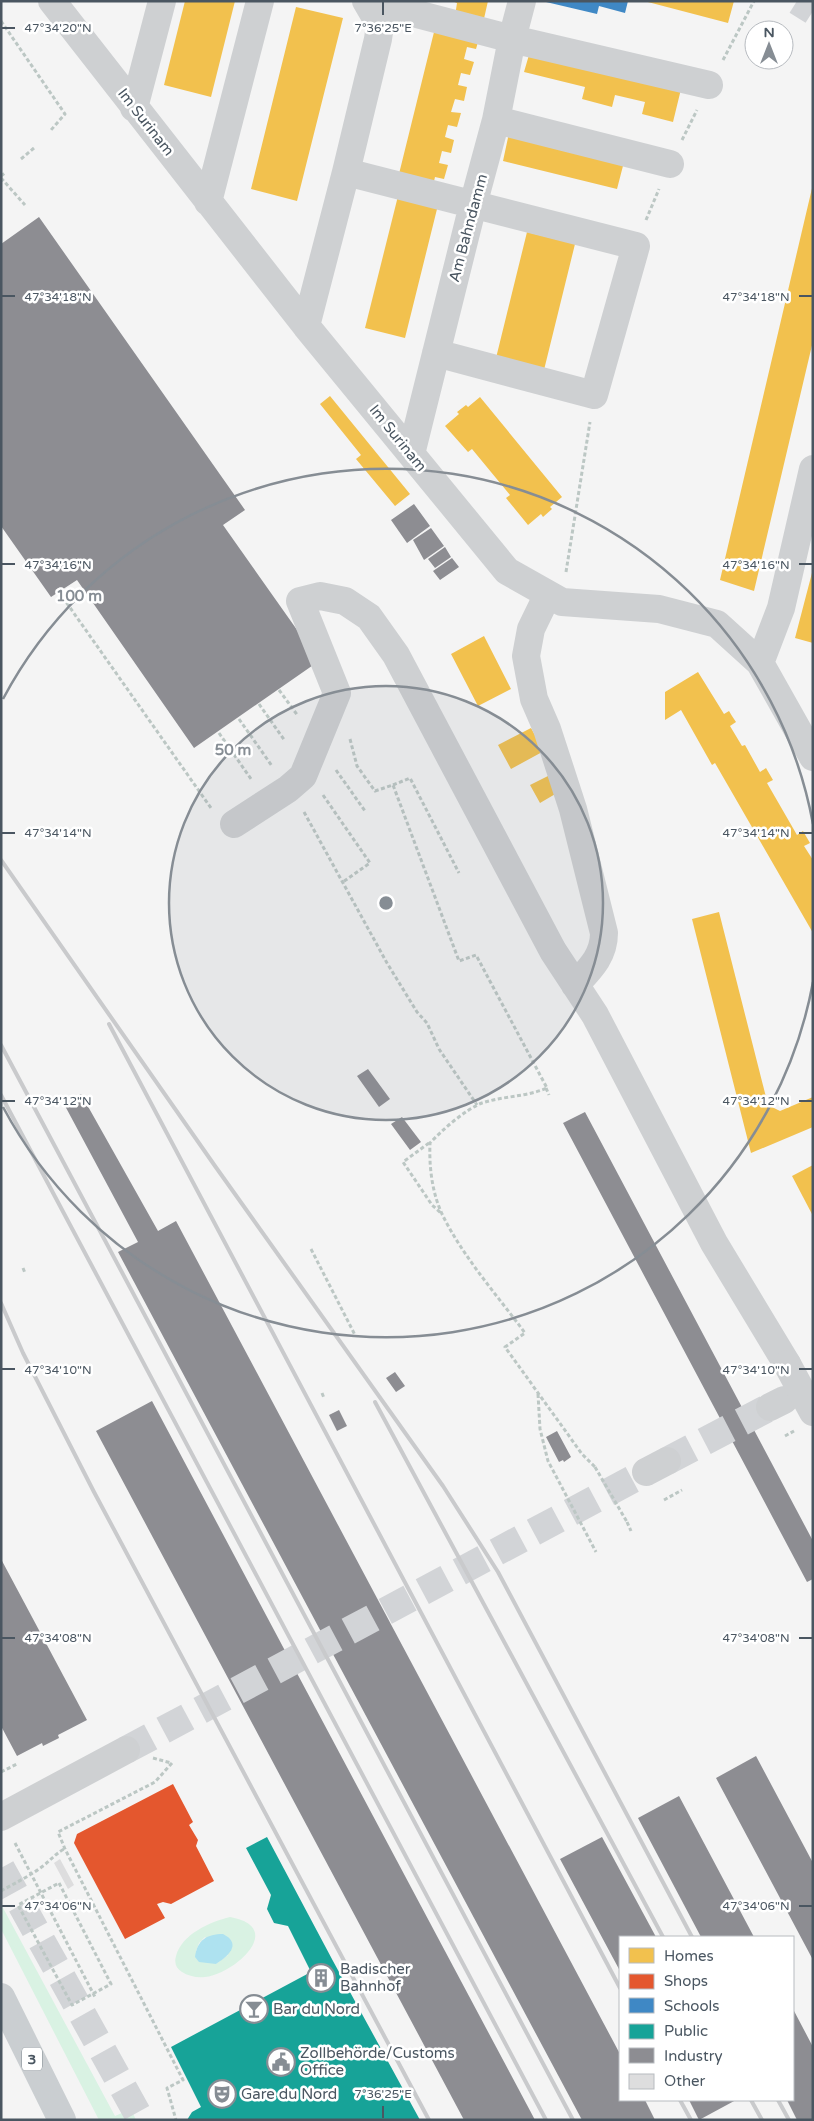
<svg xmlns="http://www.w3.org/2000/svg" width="814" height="2121" font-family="'Varela Round',sans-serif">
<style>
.green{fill:#d9f2e3;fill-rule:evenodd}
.water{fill:#aee2f0}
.homes{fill:#f2c14e}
.shops{fill:#e4572e}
.schools{fill:#3f88c5}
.public{fill:#17a398}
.industry{fill:#8d8d92}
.building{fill:#ddddde}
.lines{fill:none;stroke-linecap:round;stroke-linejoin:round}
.minor-tunnel{stroke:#d2d4d7;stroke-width:28;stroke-dasharray:28 14;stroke-linecap:butt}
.highway-tunnel{stroke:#d2d4d7;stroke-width:28;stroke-dasharray:28 14;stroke-linecap:butt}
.path{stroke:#bcc7c4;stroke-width:3;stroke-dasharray:4 2.5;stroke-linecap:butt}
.minor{stroke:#ced0d2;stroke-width:28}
.major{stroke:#caced1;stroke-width:28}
.rail{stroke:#c9cacc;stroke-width:4}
.path-bridge{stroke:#bcc7c4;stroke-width:3;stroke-dasharray:4 2.5;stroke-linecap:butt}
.minor-bridge{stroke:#ced0d2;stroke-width:28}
.ticks{fill:none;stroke:#4a5661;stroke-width:2}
.ring{fill:none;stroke:#868d94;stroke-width:2.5}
.labels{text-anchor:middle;stroke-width:5;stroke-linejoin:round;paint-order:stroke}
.shield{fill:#fff;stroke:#808990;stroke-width:1}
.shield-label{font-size:14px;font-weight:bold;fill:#4a5661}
.street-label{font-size:15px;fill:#4a5661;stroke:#fff}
.poi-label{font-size:15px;fill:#4a5661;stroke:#fff;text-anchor:start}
.ticks-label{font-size:12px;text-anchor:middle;fill:#4a5661;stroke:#fff;stroke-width:5;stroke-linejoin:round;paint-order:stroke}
.centre{fill:#868d94;stroke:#fff;stroke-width:2.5}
.ring-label{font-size:15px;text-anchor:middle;font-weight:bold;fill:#868d94;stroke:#fff;stroke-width:5;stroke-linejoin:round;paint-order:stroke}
</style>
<rect width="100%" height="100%" fill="#f4f4f4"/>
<path class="green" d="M 2,1906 L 115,2116 L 131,2109 L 136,2120 L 99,2120 L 1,1929 Z
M 230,1917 C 286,1927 236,1973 205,1977 C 197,1978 188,1976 182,1972 C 176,1968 174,1963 176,1956 C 182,1934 210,1922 230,1917 ZM 205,1937 L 228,1955 L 216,1964 L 196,1951 L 199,1943 Z"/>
<path class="water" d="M 223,1934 C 243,1944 227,1957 216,1964 L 199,1962 L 195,1957 C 197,1940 207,1934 223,1934 Z"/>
<path class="homes" d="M 185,1 L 235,1 L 211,97 L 164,85 Z
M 452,1 L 488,1 L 483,23 L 455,16 L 457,3 Z
M 644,1 L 734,1 L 728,23 Z
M 296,7 L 343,18 L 297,201 L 251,189 Z
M 436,24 L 480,35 L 476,49 L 467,47 L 464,59 L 474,62 L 470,75 L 461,73 L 458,85 L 467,87 L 464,101 L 455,99 L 451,112 L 461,113 L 457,127 L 448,125 L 445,137 L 454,140 L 451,153 L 442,151 L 439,163 L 448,165 L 444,179 L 435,177 L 432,190 L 397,182 Z
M 531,48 L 682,85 L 673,122 L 642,114 L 645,102 L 615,95 L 612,107 L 582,99 L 585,87 L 524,72 Z
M 509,133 L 624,162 L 617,189 L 503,161 Z
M 813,184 L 813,341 L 754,591 L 720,580 Z
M 398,196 L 438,205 L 405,338 L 365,328 Z
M 527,232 L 575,244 L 544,370 L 496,358 Z
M 330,396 L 410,494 L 395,506 L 356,459 L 361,455 L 320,404 Z
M 480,397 L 562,497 L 550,507 L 552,509 L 543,517 L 541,514 L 528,525 L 506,498 L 510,495 L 472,449 L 468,452 L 445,426 L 459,414 L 457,412 L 466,405 L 468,407 Z
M 813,569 L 813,643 L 795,638 Z
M 484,636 L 511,689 L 478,706 L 451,654 Z
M 698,672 L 724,714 L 729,711 L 732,716 L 736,722 L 730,726 L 742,746 L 745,745 L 760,772 L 766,768 L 773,780 L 767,783 L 797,835 L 803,831 L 810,843 L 804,846 L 813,860 L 813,933 L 715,763 L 712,765 L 681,710 L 665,720 L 665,692 Z
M 531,728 L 544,751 L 511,769 L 498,745 Z
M 548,776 L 557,793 L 540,803 L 530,785 Z
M 719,912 L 768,1105 L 780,1111 L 813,1097 L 813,1127 L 751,1153 L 692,919 Z
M 813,1165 L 813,1216 L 792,1176 Z"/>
<path class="shops" d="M 173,1784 L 193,1822 L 189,1825 L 198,1840 L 196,1846 L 214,1881 L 171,1904 L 163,1902 L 157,1904 L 165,1918 L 125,1939 L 74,1843 L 77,1834 Z"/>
<path class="schools" d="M 628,1 L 625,13 L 599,6 L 597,14 L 546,2 Z"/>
<path class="public" d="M 267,1837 L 333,1961 L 420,2120 L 187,2120 L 192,2112 L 201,2107 L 171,2047 L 311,1972 L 288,1926 L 274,1923 L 267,1909 L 271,1895 L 246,1848 Z"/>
<path class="industry" d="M 39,217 L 245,510 L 223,525 L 319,661 L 194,748 L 77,580 L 51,597 L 1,526 L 1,244 Z
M 414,504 L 430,526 L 407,543 L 391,520 Z
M 431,528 L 444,546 L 424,560 L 413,540 Z
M 445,547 L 451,557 L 435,568 L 428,559 Z
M 452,558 L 459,567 L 440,580 L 433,571 Z
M 368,1069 L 390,1099 L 379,1107 L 357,1076 Z
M 81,1094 L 158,1231 L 176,1221 L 620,2054 L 620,2100 L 645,2100 L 655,2120 L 582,2120 L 118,1252 L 138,1242 L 64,1104 Z
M 585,1112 L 813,1541 L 813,1579 L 807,1582 L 563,1123 Z
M 402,1117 L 421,1142 L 410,1150 L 391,1124 Z
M 395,1372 L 405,1386 L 396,1392 L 386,1378 Z
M 152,1401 L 535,2120 L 464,2120 L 96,1431 Z
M 339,1410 L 347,1426 L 337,1431 L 329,1415 Z
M 557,1431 L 571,1457 L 564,1462 L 563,1460 L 559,1462 L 546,1437 Z
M 1,1559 L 87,1720 L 58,1735 L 59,1738 L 43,1746 L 42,1743 L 17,1756 L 1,1726 Z
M 756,1756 L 813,1863 L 813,1960 L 716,1778 Z
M 679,1796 L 754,1937 L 701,1937 L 638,1818 Z
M 602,1837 L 656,1937 L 620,1937 L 620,1971 L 560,1859 Z
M 793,2009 L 813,2047 L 813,2120 L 797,2120 L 787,2100 L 793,2100 Z
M 689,2100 L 736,2100 L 699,2120 Z"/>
<path class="building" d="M 60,1859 L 74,1885 L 68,1889 L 54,1863 Z"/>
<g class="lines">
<path class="minor-tunnel" d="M 797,1 L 813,11
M 667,1461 L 770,1407
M 126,1750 L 646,1472"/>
<path class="highway-tunnel" d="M 1,1868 L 141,2120"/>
<path class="path" d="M 1,21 L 65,114 L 51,130
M 723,60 L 754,1
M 682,140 L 697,110
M 21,159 L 34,148
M 1,176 L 6,172
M 1,178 L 25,205
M 646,220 L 659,189
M 566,572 L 590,422
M 59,592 L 211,808
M 279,690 L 298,716
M 259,704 L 285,741
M 239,719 L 272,766
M 219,733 L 251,779
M 350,739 L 357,766 L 375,791 L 393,785 L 459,961 L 476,955 L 547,1088 C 526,1097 503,1096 482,1103 C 466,1109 442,1130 430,1143 C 429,1167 432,1192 442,1214 C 463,1257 497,1295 525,1333 L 505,1347 L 582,1454 L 595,1467
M 336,770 L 365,811
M 393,785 L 410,778 L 459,873
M 323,795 L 370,863 L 343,882
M 304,812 L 387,963 L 417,1012 L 427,1023 L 439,1049 L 477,1105
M 546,1088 L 549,1095
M 429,1143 L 403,1162 L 432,1205 L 441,1213
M 311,1249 L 355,1335
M 23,1268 L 25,1273
M 322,1393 L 324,1398
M 538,1394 L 540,1429 L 548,1461 L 596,1552
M 785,1436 L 794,1431
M 664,1500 L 682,1490
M 627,1522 L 631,1531
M 153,1758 L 171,1763
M 172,1763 L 155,1782 L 58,1832 L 65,1849 L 183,2080 L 167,2088 L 176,2120
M 1,1772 L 17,1764
M 15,1843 L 95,1997
M 59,1883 L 111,1984 L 72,2005 L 18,1905 Z
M 1,1891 C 15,1883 30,1876 43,1866 C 51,1860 54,1855 64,1849"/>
<path class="minor" d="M 52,1 L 306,326 L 507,571 L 562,602 L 659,609 L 717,624 L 760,663 L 813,757
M 367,1 L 512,39 L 709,85
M 134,108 L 162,1
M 496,120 L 670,164
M 346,172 L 636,246 L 594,395 L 436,353
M 208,202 L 260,1
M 306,326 L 346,172 L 378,39 L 380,25 L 366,1
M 411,454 L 473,205 L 496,120 L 512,39 L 522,1
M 548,594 L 531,629 L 526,656 L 534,699 L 547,729 L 573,809 L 604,933 C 604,956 590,969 575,985
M 760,663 L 781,608 L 813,469
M 234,824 L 288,789 L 303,776 L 337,693 L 300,601 L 320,596 L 345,601 L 369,617 L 396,655 L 553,951 L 595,1015 L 714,1243 L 787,1364
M 770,1407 L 784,1400
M 646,1472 L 667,1461
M 1,1817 L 126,1750"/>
<path class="major" d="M 1,1997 L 62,2120"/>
<path class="rail" d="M 1,860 L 215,1166 L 443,1486 L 498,1572 L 692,1937
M 109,1024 L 620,1988
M 1,1045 L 573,2120
M 1,1095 L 546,2120
M 1,1303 L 23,1353 L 94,1492 L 429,2120
M 375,1402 L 663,1937
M 680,2100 L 691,2120
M 751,2100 L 762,2120
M 778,2100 L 789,2120"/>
<path class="path-bridge" d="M 595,1467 L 627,1522"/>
<path class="minor-bridge" d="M 787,1364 L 813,1412"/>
</g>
<path class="ticks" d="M 383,2 L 383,15M 2,28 L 15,28M 2,296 L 15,296M 799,296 L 812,296M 2,564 L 15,564M 799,564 L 812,564M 2,833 L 15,833M 799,833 L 812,833M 2,1101 L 15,1101M 799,1101 L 812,1101M 2,1369 L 15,1369M 799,1369 L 812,1369M 2,1638 L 15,1638M 799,1638 L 812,1638M 2,1906 L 15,1906M 799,1906 L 812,1906M 383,2106 L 383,2118"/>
<circle cx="386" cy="903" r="217" fill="#868d94" fill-opacity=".12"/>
<g class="ring">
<circle cx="386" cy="903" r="217"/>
<path d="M813 982A434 434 0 0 1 3 1107M3 699A434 434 0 0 1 813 824"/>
</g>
<defs>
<symbol id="building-ring" viewBox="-11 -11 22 22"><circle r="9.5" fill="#fff" stroke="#868d94" stroke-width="1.5"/><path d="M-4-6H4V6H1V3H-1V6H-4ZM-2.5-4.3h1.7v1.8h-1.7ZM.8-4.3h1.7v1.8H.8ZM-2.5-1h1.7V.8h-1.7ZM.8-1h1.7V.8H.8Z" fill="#868d94"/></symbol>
<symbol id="bar-ring" viewBox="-11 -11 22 22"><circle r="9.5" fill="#fff" stroke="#868d94" stroke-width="1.5"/><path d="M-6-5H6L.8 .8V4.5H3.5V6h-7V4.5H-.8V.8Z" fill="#868d94"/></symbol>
<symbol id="civic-ring" viewBox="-11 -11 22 22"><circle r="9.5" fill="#fff" stroke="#868d94" stroke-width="1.5"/><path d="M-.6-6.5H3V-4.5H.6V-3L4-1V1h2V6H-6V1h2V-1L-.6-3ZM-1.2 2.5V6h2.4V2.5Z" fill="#868d94"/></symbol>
<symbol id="theatre-ring" viewBox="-11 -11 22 22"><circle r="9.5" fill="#fff" stroke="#868d94" stroke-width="1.5"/><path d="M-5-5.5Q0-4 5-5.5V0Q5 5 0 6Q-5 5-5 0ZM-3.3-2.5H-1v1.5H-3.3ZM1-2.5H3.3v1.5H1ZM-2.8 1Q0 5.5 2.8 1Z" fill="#868d94"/></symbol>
</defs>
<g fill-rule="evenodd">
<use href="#building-ring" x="305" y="1962" width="32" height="32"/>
<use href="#bar-ring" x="238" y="1993" width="32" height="32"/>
<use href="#civic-ring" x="265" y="2046" width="32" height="32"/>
<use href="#theatre-ring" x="206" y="2078" width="32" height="32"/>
</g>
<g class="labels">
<rect class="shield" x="22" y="2047.5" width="20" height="23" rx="4"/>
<g class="shield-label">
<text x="32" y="2064">3</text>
</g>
<g class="street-label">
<text transform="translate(146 122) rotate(52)" y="5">Im Surinam</text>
<text transform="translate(468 228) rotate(-75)" y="5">Am Bahndamm</text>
<text transform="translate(398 438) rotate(51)" y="5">Im Surinam</text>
</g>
<g class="poi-label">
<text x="340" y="1974">Badischer<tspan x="340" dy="17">Bahnhof</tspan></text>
<text x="273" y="2014">Bar du Nord</text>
<text x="300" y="2058">Zollbehörde/Customs<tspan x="300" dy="17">Office</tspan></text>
<text x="241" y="2099">Gare du Nord</text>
</g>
</g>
<g class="ticks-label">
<text x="383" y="32">7°36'25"E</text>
<text x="58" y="32">47°34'20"N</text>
<text x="58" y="301">47°34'18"N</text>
<text x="756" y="301">47°34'18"N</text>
<text x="58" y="569">47°34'16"N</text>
<text x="756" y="569">47°34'16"N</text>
<text x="58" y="837">47°34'14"N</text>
<text x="756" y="837">47°34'14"N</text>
<text x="58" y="1105">47°34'12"N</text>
<text x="756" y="1105">47°34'12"N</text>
<text x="58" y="1374">47°34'10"N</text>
<text x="756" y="1374">47°34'10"N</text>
<text x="58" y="1642">47°34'08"N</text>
<text x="756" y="1642">47°34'08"N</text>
<text x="58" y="1910">47°34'06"N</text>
<text x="756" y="1910">47°34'06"N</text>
<text x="383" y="2098">7°36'25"E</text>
</g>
<circle cx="386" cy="903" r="8" class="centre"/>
<g class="ring-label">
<text x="79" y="601">100 m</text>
<text x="233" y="755">50 m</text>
</g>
<rect width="814" height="2121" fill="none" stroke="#4a5661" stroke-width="5"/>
<rect x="619" y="1936" width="175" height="165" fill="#ffffff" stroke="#b7bbc0"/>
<rect x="629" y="1948" width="25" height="15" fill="#f2c14e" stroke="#b7bbc0"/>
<text x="664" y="1961" font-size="15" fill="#4a5661">Homes</text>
<rect x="629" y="1974" width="25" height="15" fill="#e4572e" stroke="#b7bbc0"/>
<text x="664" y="1986" font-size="15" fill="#4a5661">Shops</text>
<rect x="629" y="1998" width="25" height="15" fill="#3f88c5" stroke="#b7bbc0"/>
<text x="664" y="2011" font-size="15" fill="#4a5661">Schools</text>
<rect x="629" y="2024" width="25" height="15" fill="#17a398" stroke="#b7bbc0"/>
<text x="664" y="2036" font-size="15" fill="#4a5661">Public</text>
<rect x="629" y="2048" width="25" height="15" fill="#8d8d92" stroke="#b7bbc0"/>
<text x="664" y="2061" font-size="15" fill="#4a5661">Industry</text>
<rect x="629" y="2074" width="25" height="15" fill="#ddddde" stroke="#b7bbc0"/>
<text x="664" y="2086" font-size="15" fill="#4a5661">Other</text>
<g transform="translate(769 45)"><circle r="24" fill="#ffffff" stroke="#b7bbc0"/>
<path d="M0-4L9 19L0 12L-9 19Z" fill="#868d94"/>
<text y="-8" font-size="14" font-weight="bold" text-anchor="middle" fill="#4a5661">N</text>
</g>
</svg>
